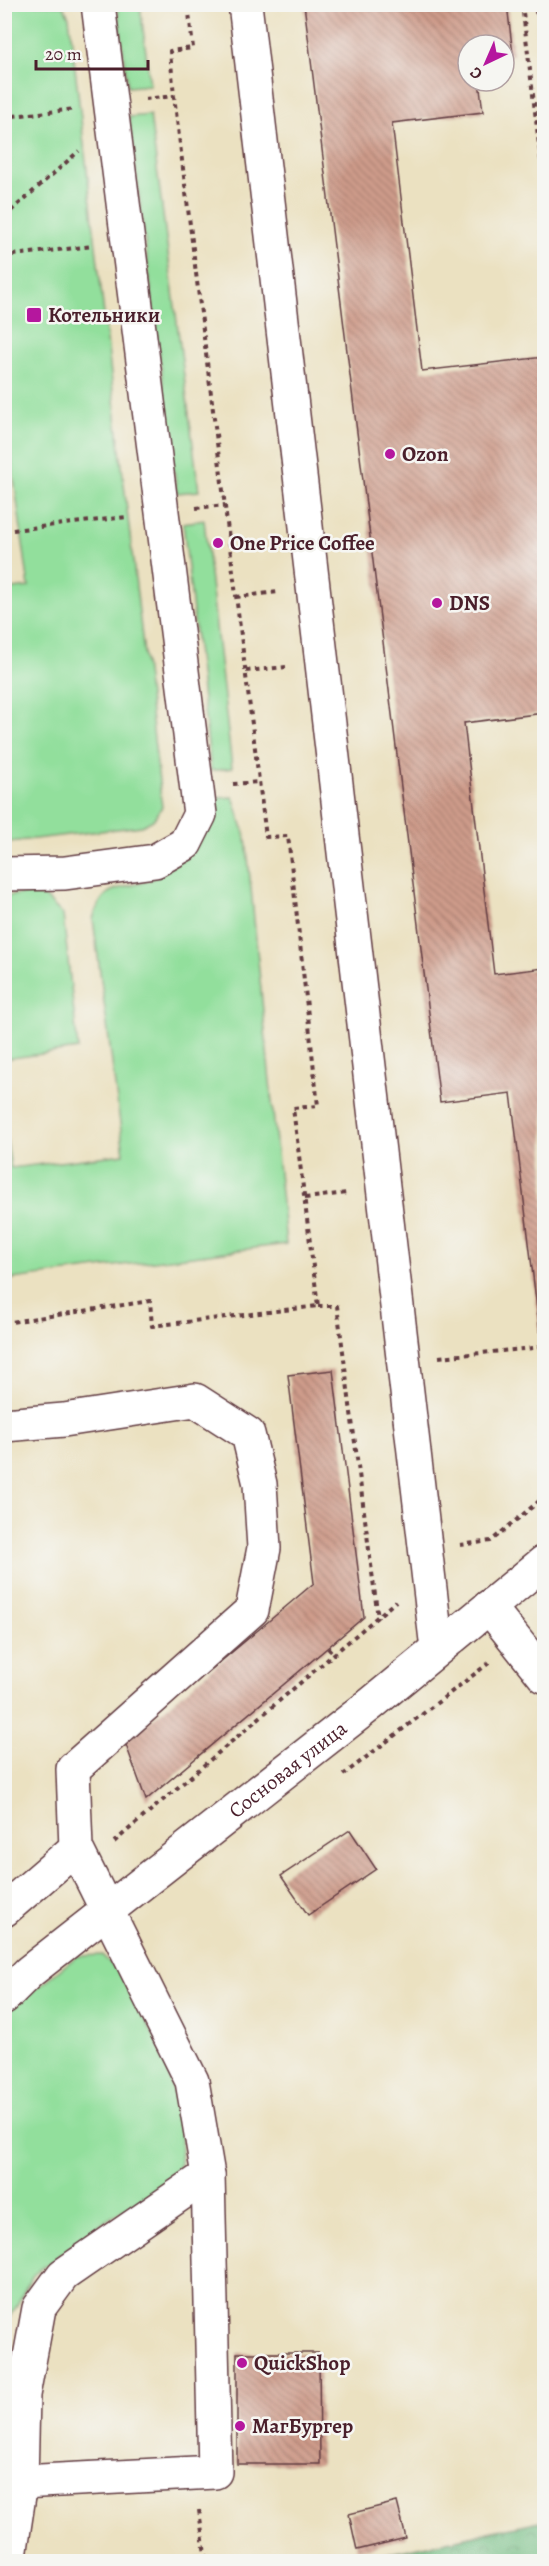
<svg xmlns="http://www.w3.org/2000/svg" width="549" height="2566" font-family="Alegreya,serif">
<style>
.grass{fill:#92df9c;stroke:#6e7f64;stroke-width:1.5}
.forest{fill:url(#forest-crowns);stroke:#606e58;stroke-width:1.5}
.building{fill:url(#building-back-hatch)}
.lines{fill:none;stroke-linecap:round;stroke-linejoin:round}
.minor-casing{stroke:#623c42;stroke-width:36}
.path{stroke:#623c42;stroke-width:4;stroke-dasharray:4.5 4.5;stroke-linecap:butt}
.minor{stroke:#fff;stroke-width:33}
.poi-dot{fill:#b5179e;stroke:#f6f6f2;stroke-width:2}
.labels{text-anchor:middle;stroke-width:5;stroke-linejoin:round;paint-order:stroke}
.poi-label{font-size:21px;font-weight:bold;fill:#4a1f2b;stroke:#f6f6f2;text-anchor:start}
.street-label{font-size:21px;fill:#4a1f2b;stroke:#f6f6f2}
</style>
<defs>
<pattern id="forest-crowns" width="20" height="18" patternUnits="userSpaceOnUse" patternTransform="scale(1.5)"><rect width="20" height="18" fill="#75be84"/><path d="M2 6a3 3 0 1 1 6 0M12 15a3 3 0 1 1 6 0" fill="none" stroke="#629a6c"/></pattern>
<pattern id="building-back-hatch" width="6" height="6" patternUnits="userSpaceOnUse" patternTransform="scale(1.5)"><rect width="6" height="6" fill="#ce9b8a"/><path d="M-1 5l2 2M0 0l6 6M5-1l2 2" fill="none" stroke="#a97e71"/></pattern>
</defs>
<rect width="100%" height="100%" fill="#f6f6f2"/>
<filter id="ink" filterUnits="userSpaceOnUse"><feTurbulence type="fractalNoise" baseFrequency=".0167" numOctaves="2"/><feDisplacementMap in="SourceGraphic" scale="12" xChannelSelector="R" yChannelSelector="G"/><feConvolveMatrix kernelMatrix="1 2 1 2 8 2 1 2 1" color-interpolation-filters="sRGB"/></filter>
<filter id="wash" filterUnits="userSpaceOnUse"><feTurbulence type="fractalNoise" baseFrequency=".008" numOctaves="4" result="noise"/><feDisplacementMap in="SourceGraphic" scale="24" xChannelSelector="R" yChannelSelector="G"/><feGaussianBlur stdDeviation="1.35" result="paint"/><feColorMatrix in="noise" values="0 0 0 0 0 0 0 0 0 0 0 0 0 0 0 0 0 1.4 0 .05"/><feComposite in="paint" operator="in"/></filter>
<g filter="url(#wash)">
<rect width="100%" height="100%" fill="#ebe1c1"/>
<path class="grass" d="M 5,4 L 63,5 L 69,17 L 162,807 L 153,820 L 142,826 L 10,842 L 4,838 L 5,590 L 29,587 L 4,407 Z
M 117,5 L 140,5 L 150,85 L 128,87 Z
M 150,115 L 199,491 L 177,493 L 129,117 Z
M 204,520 L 232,768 L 211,771 L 183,523 Z
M 233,797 L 246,838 L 286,1244 L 5,1280 L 4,1124 L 11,1168 L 124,1154 L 93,919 C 104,880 122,892 152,879 C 168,872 207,832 213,817 C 215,811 215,804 216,798 Z
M 29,893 L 46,898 L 63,915 L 78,1049 L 5,1059 L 5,896 Z
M 102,1955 L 119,1972 L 165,2056 L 182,2129 L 180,2164 L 162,2188 L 110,2218 L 33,2275 L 8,2322 L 5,2370 L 5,2014 L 77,1956 Z"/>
<path class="forest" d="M 540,2521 L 544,2527 L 544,2561 L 354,2561 Z"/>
<g id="blocks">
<path class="building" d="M 304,4 L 507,4 L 513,55 L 504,56 L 504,45 L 468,45 L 468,81 L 479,81 L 483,112 L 392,123 L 422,371 L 544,357 L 544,713 L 464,723 L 494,974 L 544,968 L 544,1333 L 540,1334 L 511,1093 L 440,1102 Z
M 333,1370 L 364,1617 L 146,1800 L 125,1742 L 314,1583 L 288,1375 Z
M 350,1830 L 376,1869 L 308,1915 L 281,1876 Z
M 237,2353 L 319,2353 L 320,2464 L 237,2464 Z
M 397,2502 L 406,2538 L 357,2550 L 349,2514 Z"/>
</g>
</g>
<g filter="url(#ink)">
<use href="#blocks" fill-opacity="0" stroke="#623c42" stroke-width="1.5"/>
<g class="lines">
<defs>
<g id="minor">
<path d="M 245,4 L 437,1649"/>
<path d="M 4,874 L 65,873 L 155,861 L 185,844 L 200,814 L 98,4"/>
<path d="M 4,1425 L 64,1420 L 195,1400 L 248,1434 L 260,1484 L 264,1548 L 252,1610 L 73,1769 L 76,1848 L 192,2081 L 208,2175 L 215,2472 L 21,2482"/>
<path d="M 489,1607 L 544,1676"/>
<path d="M 4,1910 L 76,1848"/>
<path id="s1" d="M 4,1997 L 29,1972 L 371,1704 L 544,1562"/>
<path d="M 9,2562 L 21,2482 L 23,2395 L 39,2308 L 63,2275 L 208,2175"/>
</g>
</defs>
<use href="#minor" class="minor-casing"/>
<path class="path" d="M 522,4 L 544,186
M 530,4 L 544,23
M 145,99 L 174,96
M 4,117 L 75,109
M 4,217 L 79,151
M 4,256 L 93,246
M 196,508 L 225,505
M 4,531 L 126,517
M 236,597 L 278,592
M 246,671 L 286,667
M 233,784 L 259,782
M 305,1198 L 347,1193
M 318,1306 L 337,1306 L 378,1618
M 4,1323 L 150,1301 L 152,1326 L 318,1306 L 293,1108 L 318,1106 L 288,836 L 266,837 L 174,96 L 170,51 L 193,48 L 188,4
M 439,1357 L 544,1347
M 460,1545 L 491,1541 L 544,1497
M 328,1648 L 334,1655
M 343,1775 L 489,1663
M 114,1842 L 396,1601
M 199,2510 L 206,2562"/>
<use href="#minor" class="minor"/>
</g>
</g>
<g class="poi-dot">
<rect x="26" y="307" width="16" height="16" rx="3"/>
<circle cx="390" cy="454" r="6"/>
<circle cx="218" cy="543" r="6"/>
<circle cx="437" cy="603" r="6"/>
<circle cx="242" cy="2363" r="6"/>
<circle cx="240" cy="2426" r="6"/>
</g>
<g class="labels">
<g class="poi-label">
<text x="48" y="322">Котельники</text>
<text x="402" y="461">Ozon</text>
<text x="230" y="550">One Price Coffee</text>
<text x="449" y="610">DNS</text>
<text x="254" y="2370">QuickShop</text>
<text x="252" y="2433">МагБургер</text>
</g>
<g class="street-label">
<text dy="7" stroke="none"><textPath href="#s1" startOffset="364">Сосновая улица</textPath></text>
</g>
</g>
<rect width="549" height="2566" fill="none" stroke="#f6f6f2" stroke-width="24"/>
<g transform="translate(486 63) rotate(224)"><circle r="28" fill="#f6f6f2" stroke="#b1a0a2" stroke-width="1.5"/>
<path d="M0-4.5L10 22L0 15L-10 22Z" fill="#b5179e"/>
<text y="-9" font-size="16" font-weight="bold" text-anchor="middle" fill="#4a1f2b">С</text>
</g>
<path d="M36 60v9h112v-9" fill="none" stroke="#4a1f2b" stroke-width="3"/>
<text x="45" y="60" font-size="18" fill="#4a1f2b" stroke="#f6f6f2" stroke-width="4.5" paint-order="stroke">20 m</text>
</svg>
